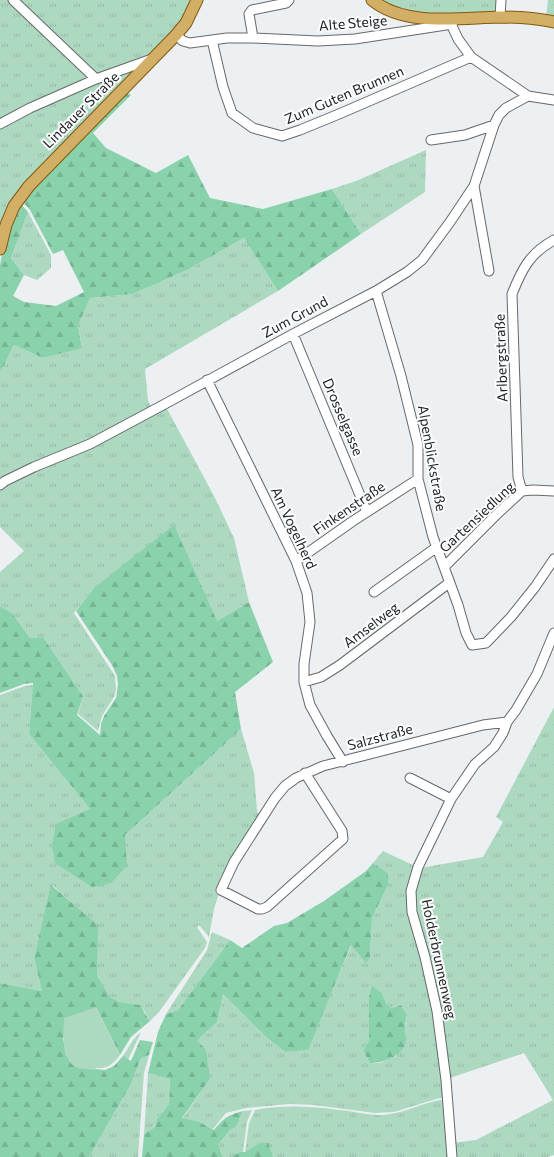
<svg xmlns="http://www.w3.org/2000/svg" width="554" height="1157" font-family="Commissioner,sans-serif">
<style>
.grass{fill:url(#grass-tufts);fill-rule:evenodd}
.forest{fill:url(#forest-firs)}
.pitch{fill:#aed9c1}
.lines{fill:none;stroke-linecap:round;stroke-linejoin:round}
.minor-casing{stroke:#66686b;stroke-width:11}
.major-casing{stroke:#815a0d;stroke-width:13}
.minor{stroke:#fff;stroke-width:9}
.major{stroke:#d3ae67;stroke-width:11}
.labels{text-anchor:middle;stroke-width:4;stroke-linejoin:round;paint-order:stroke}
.street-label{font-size:14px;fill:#212324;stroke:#fcfdff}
</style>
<defs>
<pattern id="grass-tufts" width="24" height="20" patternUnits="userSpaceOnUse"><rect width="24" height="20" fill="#aed9c1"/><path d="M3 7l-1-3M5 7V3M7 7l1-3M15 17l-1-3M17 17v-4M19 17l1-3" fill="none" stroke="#95baa6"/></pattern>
<pattern id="forest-firs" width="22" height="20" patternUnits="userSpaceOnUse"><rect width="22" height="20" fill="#89d2ab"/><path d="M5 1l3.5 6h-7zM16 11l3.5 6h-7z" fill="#76b493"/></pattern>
</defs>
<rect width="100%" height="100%" fill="#edf0f3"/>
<path class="grass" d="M 0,0 L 193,0 L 183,22 L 150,57 L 0,122 Z
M 377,0 L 500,0 L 499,14 L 413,15 Z
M 548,0 L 554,0 L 554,19 L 546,17 Z
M 142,64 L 25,183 L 0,228 L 0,125 L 31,110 Z
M 426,150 L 425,192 L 361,234 L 332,189 L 356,181 Z
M 28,212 L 51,255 L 51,268 L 37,280 L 24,275 L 11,258 Z
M 244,238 L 278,291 L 145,369 L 148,400 L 152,410 L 0,483 L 0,371 L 4,365 L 14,345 L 43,358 L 82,347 L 78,326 L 90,298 L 133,294 L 187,270 Z
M 165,405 L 214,496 L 234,538 L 249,602 L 217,621 L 94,588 L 74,613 L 115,676 L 116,690 L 114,697 L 102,716 L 98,731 L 78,714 L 83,696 L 43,637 L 30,638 L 12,613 L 0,606 L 0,572 L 24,551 L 0,527 L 0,487 Z
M 33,685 L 29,734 L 90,809 L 125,835 L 241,729 L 254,773 L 257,810 L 260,821 L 222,884 L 214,909 L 209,937 L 199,925 L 197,927 L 207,942 L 205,948 L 159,1012 L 150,1021 L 141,1005 L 120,1002 L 110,997 L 97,975 L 97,925 L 52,885 L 34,958 L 42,991 L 0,983 L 0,695 L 25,686 Z
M 554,707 L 554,1155 L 548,1157 L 454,1157 L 452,1143 L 476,1140 L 553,1100 L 524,1053 L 447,1079 L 412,901 L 420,868 L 483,857 L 503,822 L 496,817 Z
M 383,851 L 417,867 L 410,890 L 424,958 L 446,1097 L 436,1099 L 394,1112 L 375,1113 L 314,1105 L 289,1104 L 246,1108 L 226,1113 L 213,1129 L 200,1122 L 182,1119 L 210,1079 L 196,1040 L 217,1022 L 223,994 L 266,1037 L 285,1052 L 307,1050 L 352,944 L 370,957 L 372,918 L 388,885 L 388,873 L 373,863 ZM 382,993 L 386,1003 L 391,1008 L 401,1005 L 407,1015 L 405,1027 L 406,1038 L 396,1056 L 380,1063 L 370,1063 L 363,1051 L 369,1040 L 370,1022 Z
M 212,932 L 230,940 L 178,1010 L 166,1014 L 207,950 Z
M 141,1032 L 128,1060 L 123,1056 L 133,1040 Z
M 149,1055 L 144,1073 L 138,1157 L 89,1157 L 131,1084 L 141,1058 Z
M 148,1073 L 170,1079 L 169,1104 L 157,1119 L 155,1127 L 144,1134 Z
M 446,1099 L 451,1157 L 273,1157 L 269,1143 L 245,1152 L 249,1123 L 255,1110 C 283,1105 311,1106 339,1110 C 351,1111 364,1114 376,1115 C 401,1116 422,1102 446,1099 Z
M 252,1110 L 247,1122 L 243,1152 L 239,1152 L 232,1157 L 223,1157 L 218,1145 L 230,1130 L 236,1127 L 243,1111 Z"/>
<path class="forest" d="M 125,91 L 131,95 L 93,133 L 106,148 L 156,173 L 188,155 L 210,198 L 263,209 L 332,189 L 361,234 L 278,291 L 244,238 L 187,270 L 133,294 L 90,298 L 78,326 L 82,348 L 43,358 L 14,345 L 4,365 L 0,371 L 0,265 L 3,249 L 20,203 L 28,212 L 11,258 L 24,275 L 13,296 L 24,302 L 56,306 L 84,292 L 63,250 L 53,254 L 30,210 L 22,201 Z
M 174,525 L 217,621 L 249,602 L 273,662 L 235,692 L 241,729 L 125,835 L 127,866 L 111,883 L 92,887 L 55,863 L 52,845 L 56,824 L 90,809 L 29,734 L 33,683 L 24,684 L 0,693 L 0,606 L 12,613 L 30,638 L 43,637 L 83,696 L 77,715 L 100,735 L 101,724 L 104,716 L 116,698 L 118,685 L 117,676 L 112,665 L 76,611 L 94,588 Z
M 373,863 L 388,873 L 388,885 L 372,918 L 370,957 L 366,963 L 351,945 L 308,1050 L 285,1052 L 266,1037 L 223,994 L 217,1022 L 197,1040 L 206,1050 L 210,1079 L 182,1118 L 200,1122 L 214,1130 C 224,1118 228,1115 243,1111 L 236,1127 L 230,1130 L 218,1145 L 223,1157 L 142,1157 L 144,1134 L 155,1127 L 157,1119 L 169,1104 L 170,1079 L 148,1073 L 158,1032 L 166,1014 L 178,1010 L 230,940 L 242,948 L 274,926 L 287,923 L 324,901 L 366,871 Z
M 51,885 L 98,925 L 97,975 L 110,997 L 120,1002 L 141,1005 L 144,1012 L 150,1021 L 131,1037 L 120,1055 L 96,1007 L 63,1038 L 66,1055 L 72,1063 L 77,1067 L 105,1070 L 114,1066 L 123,1056 L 131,1061 L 140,1040 L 153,1042 L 149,1055 L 141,1058 L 131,1084 L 89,1157 L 0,1157 L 0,983 L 42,991 L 34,958 Z
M 372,986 L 382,993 L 386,1003 L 391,1008 L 401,1005 L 407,1015 C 406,1019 405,1024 405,1028 C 405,1031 406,1034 406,1038 C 406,1055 385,1063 370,1063 L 363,1051 L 369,1040 L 369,997 Z
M 260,1143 L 269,1143 L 273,1157 L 232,1157 L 239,1152 L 245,1152 Z"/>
<path class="pitch" d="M 96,1007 L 120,1055 C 113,1064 108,1069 96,1068 L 94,1070 C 89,1069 83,1069 78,1068 C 61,1062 63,1032 64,1018 Z"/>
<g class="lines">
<defs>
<path id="minor" d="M 13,0 L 96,79
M 500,17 L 501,0
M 453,19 L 452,26 L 458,39 L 471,57 L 528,96 L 554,100
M 176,35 L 183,41 L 190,43 L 227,38 L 253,38 L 318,41 L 355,39 L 446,25 L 453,19
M 253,38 L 249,14 L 252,10 L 286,3 L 289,0
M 212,40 L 223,87 L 232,113 L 253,128 L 282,136 L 300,130 L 339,114 L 471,57
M 0,124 L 30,108 L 96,79 L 152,59
M 431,140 L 465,135 L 494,125
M 474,186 L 489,271
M 376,291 L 401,376 L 418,445 L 418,479 L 433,537 L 458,605 L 466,633 L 472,645 L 486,643 L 511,617 L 535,587 L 554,559
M 293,334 L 367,512
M 207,380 L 296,561 L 307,593 L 310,622 L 304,664 L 304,682 L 310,705 L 327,736 L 343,762
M 0,485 L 5,481 L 34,467 L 90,444 L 163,405 L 293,334 L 376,291 L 407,272 L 422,260 L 450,222 L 474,186 L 494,125 L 499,115 L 506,108 L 528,96
M 522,491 L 518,477 L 512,294 C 522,269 530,253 554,240
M 296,561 L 353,521 L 418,479
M 444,567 L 496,515 L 522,491 L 533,490 L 554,491
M 374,592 L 437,547
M 304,682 L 321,677 L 340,665 L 449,583
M 305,773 L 342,831 L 343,839 L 267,907 L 262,909 L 258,909 L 221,890 L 234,862 L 275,798 L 285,786 L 296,778 L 323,766 L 483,725 L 507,722 L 516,710 L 537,674 L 554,633
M 410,778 L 451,799
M 452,1157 L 446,1080 L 437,1011 L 425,957 L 412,912 L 411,891 L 418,867 L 451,799 L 475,764 L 494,747 L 503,733 L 507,722"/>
<path id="major" d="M 372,0 C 405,27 459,18 499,17 C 518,17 536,18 554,22
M 0,249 L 6,225 L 14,206 L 29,186 L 176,35 L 186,23 L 197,0"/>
</defs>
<use href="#minor" class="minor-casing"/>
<use href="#major" class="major-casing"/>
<use href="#minor" class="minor"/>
<use href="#major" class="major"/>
</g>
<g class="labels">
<g class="street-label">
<text transform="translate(353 23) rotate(-5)" y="5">Alte Steige</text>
<text transform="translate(344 95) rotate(-23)" y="5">Zum Guten Brunnen</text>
<text transform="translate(81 110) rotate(-45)" y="5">Lindauer Straße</text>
<text transform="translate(295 317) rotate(-28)" y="5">Zum Grund</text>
<text transform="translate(501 358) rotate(-92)" y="5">Arlbergstraße</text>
<text transform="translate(343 417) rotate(67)" y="5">Drosselgasse</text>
<text transform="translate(432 458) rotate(80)" y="5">Alpenblickstraße</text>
<text transform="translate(349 508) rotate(-34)" y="5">Finkenstraße</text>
<text transform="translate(477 517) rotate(-43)" y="5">Gartensiedlung</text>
<text transform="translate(294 528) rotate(65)" y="5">Am Vogelherd</text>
<text transform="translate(371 625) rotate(-37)" y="5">Amselweg</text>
<text transform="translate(380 737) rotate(-15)" y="5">Salzstraße</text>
<text transform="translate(439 959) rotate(78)" y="5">Holderbrunnenweg</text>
</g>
</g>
</svg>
